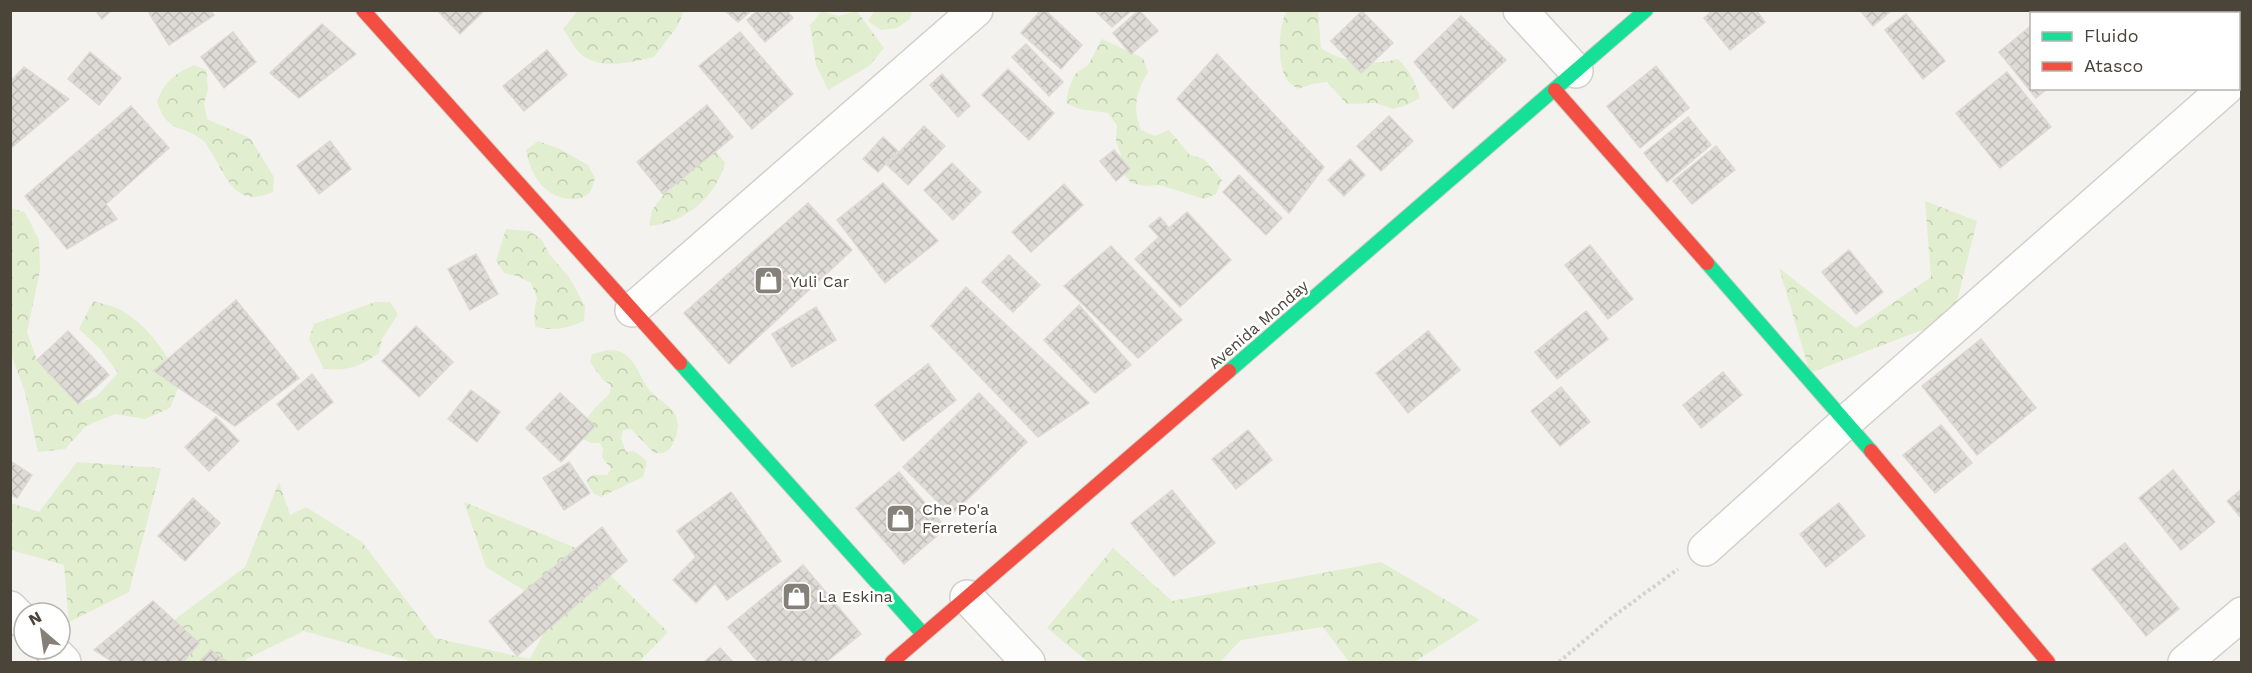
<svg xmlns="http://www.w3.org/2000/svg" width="2252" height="673" font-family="'Work Sans',sans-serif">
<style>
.forest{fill:url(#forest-crowns)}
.building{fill:url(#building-cross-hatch);stroke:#dcd9d4;stroke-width:1.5}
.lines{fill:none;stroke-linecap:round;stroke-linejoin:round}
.street-casing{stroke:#d2d0cb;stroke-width:36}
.fast-casing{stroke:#d3cfc5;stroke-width:16}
.jam-casing{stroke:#d3cfc5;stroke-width:16}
.path{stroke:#d3d2cc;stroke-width:4;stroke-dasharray:3 3;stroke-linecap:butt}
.street{stroke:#fdfdfc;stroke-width:33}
.fast{stroke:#16e098;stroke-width:14}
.jam{stroke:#f24e42;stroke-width:14}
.labels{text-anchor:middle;stroke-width:5;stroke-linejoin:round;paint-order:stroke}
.poi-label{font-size:16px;fill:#4b4439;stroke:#fff;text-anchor:start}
.street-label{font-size:16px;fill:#4b4439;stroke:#fff}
</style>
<defs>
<pattern id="forest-crowns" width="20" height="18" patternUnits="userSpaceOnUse" patternTransform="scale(1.5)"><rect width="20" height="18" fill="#e1eecf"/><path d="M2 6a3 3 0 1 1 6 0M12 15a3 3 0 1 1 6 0" fill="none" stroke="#c3cdb2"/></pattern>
<pattern id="building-cross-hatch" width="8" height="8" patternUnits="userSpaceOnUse" patternTransform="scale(1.5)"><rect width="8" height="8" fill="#dedbd6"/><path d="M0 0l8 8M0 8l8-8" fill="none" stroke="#c0bdb8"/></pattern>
</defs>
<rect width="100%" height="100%" fill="#f4f2ee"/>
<path class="forest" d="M 578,10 L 683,10 L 684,11 L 677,27 L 654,57 C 632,62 603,70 583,56 C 575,50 569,37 563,29 Z
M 875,10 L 912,10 L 912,11 L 910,19 L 897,28 L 881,30 L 868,21 Z
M 822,11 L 838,16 L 857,11 L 884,48 L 869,66 L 828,90 L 816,65 L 810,25 Z
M 1287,11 L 1318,11 L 1321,48 C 1344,63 1371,66 1398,59 C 1410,71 1415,81 1420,98 L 1407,105 L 1393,109 L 1376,103 L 1347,104 L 1327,82 L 1312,84 L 1298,89 C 1295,87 1290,83 1287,80 C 1277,66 1278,25 1287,11 Z
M 1102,39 L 1143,58 L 1148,72 C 1136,93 1132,107 1141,130 L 1155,136 L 1169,130 L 1190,155 L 1204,159 L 1222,180 L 1216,194 L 1204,199 L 1159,185 L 1145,186 L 1131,183 L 1120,170 L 1121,155 L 1116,141 L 1117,125 L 1108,113 L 1079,109 L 1066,103 L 1069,88 L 1075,74 L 1088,65 Z
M 194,65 L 206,70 L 208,89 L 204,104 L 207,119 L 250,138 L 274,177 L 273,192 C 234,209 227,177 210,150 C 207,146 205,141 201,139 C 180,123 168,134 157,102 C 165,81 173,75 194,65 Z
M 538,141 L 560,149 L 588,165 L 595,178 C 594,182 592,188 590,192 C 585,198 576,200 569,199 C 543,196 530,173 526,150 Z
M 712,146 L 725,163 C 716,197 685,223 649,226 L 652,210 L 672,184 Z
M 1925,201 L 1977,221 L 1953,318 L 1810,373 L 1779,268 L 1856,328 L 1931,277 Z
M 10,208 L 25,212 L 39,240 L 40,271 L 27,332 L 37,360 L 78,404 L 97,396 L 118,373 L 100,349 L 79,329 L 93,301 C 103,304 116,306 124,312 C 150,328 167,354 181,381 L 170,408 L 145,419 L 115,414 L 86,426 L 65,449 L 38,452 L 25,392 L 11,354 Z
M 506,229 L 530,231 L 542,240 L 550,255 L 569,277 L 585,306 L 584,321 C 566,329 554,331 535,327 L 534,312 L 537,298 L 531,283 L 517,276 L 504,273 L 496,261 Z
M 375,302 L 390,302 L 398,314 L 382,339 L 379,353 C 359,367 349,371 324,369 L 309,339 L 314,324 Z
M 609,350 C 637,350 637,378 653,394 C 661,401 671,406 676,416 C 680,426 676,445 667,451 C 663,454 658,453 654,453 L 631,429 L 623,430 L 621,438 L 626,452 L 634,451 L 647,461 L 643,477 L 601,497 L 594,494 L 586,481 L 592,475 L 607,475 L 611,469 L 602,457 L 603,449 L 600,443 L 591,443 L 583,439 C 580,418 597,407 610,393 L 611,385 L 603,380 L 590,362 L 592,354 Z
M 77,462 L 161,468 L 129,592 L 69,622 L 64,565 L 11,550 L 11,503 L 39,512 Z
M 279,482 L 290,515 L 306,507 L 362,542 L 435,638 L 530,659 L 556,610 L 486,567 L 464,502 L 588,553 L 668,632 L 639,662 L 408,662 L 407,660 L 304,631 L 246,659 L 246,662 L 158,662 L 158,632 L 245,567 Z
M 1113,548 L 1172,601 L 1381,562 L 1480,620 L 1414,662 L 1349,662 L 1323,627 L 1241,640 L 1220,662 L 1088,662 L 1047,628 Z"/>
<path class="building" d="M 95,10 L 112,10 L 102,19 Z
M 152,10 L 210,10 L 214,15 L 169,45 L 149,13 Z
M 437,10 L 485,10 L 460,34 Z
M 724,10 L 752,10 L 738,22 Z
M 758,10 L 786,10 L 793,18 L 765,42 L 747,20 Z
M 1041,10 L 1045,10 L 1082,45 L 1061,69 L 1021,33 Z
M 1094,10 L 1132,10 L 1112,27 Z
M 1139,10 L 1158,31 L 1131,54 L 1113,33 Z
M 1713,10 L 1756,10 L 1765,22 L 1730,50 L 1704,18 Z
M 1860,10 L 1892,10 L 1873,26 Z
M 1362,11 L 1393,43 L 1361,73 L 1331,41 Z
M 1906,14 L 1945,61 L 1923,79 L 1885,30 Z
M 1461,16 L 1506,60 L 1453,109 L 1414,62 Z
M 322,24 L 356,54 L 299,98 L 270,73 Z
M 2032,25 L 2032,88 L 2048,88 L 2036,98 L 1999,52 Z
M 233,32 L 256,62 L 224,88 L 201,57 Z
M 740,32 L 793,94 L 752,129 L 699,66 Z
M 1026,44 L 1063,82 L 1049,96 L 1012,57 Z
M 547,50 L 567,75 L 524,111 L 503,86 Z
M 90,52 L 121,78 L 99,105 L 68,79 Z
M 1217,54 L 1324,167 L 1289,213 L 1177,99 Z
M 1656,66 L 1689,108 L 1640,148 L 1607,106 Z
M 24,67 L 69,99 L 10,149 L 10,82 Z
M 1008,69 L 1054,113 L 1029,140 L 982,95 Z
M 2007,72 L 2051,127 L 2000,168 L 1956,113 Z
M 942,74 L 970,106 L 958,117 L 930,85 Z
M 707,105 L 733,137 L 663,194 L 637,162 Z
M 131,106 L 169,148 L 106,204 L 117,219 L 67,249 L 25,196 Z
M 1389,116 L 1413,141 L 1381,171 L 1357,146 Z
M 1688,117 L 1711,145 L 1667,182 L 1644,153 Z
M 924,126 L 945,146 L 908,185 L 887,165 Z
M 883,137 L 898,151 L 878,172 L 863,159 Z
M 330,141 L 351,169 L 319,194 L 297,166 Z
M 1716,146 L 1735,170 L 1692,204 L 1673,181 Z
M 1114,150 L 1130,169 L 1116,181 L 1100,161 Z
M 1350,159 L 1365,175 L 1344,196 L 1328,180 Z
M 952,163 L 981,192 L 953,220 L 924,190 Z
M 1239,175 L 1282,218 L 1266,235 L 1223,192 Z
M 883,183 L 938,241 L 885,283 L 837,220 Z
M 1064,184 L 1083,205 L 1031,252 L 1012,232 Z
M 808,203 L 852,250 L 729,364 L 684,313 Z
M 1187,212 L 1231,260 L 1180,307 L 1135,259 L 1159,237 L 1149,226 L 1160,217 L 1169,228 Z
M 1590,245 L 1633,299 L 1608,319 L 1565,265 Z
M 1111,246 L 1182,320 L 1138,358 L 1064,286 Z
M 1849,250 L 1883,292 L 1856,314 L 1822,272 Z
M 476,254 L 498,294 L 470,310 L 448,269 Z
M 1009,255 L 1040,285 L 1013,312 L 982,282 Z
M 966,287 L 1089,403 L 1038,437 L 931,326 Z
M 236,300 L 299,378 L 235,426 L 154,371 Z
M 1079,305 L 1131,365 L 1095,393 L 1044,340 Z
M 816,307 L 836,340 L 792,367 L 772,334 Z
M 1586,311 L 1608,339 L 1557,379 L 1535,352 Z
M 416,326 L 453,362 L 419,397 L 382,361 Z
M 68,331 L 109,375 L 78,404 L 37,360 Z
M 1428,331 L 1460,370 L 1408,413 L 1376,373 Z
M 1981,339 L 2036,408 L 1977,455 L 1922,386 Z
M 928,364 L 956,400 L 903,441 L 875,405 Z
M 1723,372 L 1742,395 L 1701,428 L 1683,405 Z
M 312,374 L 333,402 L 298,430 L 277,404 Z
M 1561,387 L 1590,422 L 1560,446 L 1531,411 Z
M 471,390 L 500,412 L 477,442 L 448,419 Z
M 560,393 L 595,426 L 561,462 L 526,428 Z
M 979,393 L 1027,442 L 951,515 L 903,467 Z
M 216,417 L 239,441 L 209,471 L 185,447 Z
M 1941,425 L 1972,463 L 1935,493 L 1903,455 Z
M 1248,430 L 1272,460 L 1236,489 L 1212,459 Z
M 10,461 L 32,475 L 17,498 L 10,494 Z
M 569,462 L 590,493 L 564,510 L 543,478 Z
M 2173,470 L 2215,522 L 2181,550 L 2139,498 Z
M 899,472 L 946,528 L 904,564 L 856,508 Z
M 2242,489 L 2242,519 L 2227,501 Z
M 1172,490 L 1215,543 L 1174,576 L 1131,523 Z
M 731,492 L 781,561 L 727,600 L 715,583 L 696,603 L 673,580 L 696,557 L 677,531 Z
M 193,498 L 220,523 L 185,561 L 158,536 Z
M 1839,503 L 1865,536 L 1826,567 L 1800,534 Z
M 602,527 L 627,561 L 517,656 L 489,621 Z
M 2125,543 L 2179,609 L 2146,636 L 2092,569 Z
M 803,565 L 861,634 L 826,662 L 758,662 L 728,627 Z
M 153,601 L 199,643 L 183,662 L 113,662 L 94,650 Z
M 720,648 L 733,662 L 704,662 Z
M 211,650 L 227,662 L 199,662 Z"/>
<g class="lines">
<defs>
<path id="street" d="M 1520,10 L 1576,71
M 632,310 L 976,10
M 1705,549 L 1846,422 L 2226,88
M 967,597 L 1028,662
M 10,608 L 24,622
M 51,649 L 64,662
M 2185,662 L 2242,614"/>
<path id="fast" d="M 1707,263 L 1871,451
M 680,363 L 923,634
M 1229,371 L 1646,10"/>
<path id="jam" d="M 363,10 L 680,363
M 1555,90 L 1707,263
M 1871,451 L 2048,662
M 892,662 L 1229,371"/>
</defs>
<use href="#street" class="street-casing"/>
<use href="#fast" class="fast-casing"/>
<use href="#jam" class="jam-casing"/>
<path class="path" d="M 1559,662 L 1611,618 L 1678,569"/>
<use href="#street" class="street"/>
<use href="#fast" class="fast"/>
<use href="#jam" class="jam"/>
</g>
<defs>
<symbol id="shop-square" viewBox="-11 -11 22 22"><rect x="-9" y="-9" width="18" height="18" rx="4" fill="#868178" stroke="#fff"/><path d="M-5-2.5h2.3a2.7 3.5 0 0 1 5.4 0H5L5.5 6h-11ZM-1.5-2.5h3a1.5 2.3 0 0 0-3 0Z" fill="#fff"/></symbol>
</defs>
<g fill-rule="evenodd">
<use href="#shop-square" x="752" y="264" width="33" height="33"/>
<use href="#shop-square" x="884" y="502" width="33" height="33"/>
<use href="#shop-square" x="780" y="580" width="33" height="33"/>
</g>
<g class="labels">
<g class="poi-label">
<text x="790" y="287">Yuli Car</text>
<text x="922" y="515">Che Po'a<tspan x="922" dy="18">Ferretería</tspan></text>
<text x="818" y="602">La Eskina</text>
</g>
<g class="street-label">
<text transform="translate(1258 324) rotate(-41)" y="6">Avenida Monday</text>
</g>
</g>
<rect width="2252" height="673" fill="none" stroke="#4b4439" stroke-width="24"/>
<rect x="2030" y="12" width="210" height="78" fill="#ffffff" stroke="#b7b4b0" stroke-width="1.5"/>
<rect x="2042" y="32" width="30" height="9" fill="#16e098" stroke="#b7b4b0" stroke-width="1.5"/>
<text x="2084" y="42" font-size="18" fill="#4b4439">Fluido</text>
<rect x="2042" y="62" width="30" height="9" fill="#f24e42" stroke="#b7b4b0" stroke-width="1.5"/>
<text x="2084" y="72" font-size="18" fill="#4b4439">Atasco</text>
<g transform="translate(42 631) rotate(331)"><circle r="28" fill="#ffffff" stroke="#b7b4b0" stroke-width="1.5"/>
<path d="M0-4.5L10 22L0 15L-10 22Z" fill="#868178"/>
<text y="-9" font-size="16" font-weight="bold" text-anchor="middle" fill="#4b4439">N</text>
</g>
</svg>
